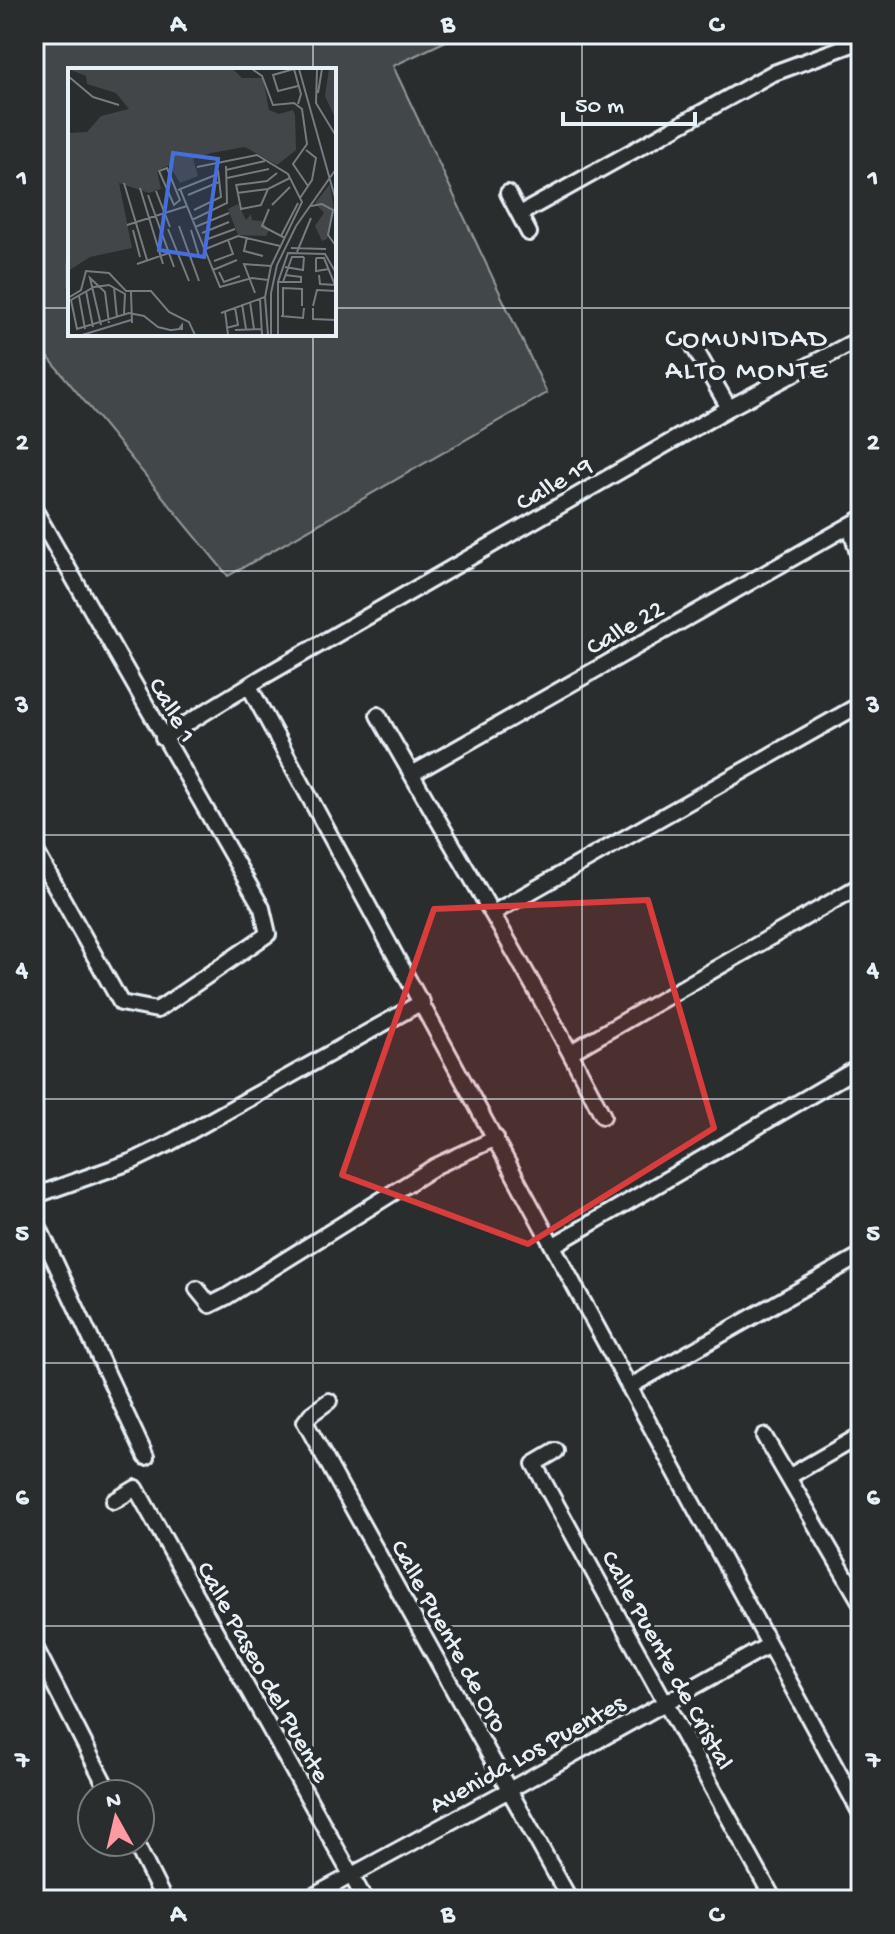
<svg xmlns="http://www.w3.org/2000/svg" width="895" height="1934" font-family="'Gochi Hand',sans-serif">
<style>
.green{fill:#424648;stroke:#959ca0;stroke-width:2;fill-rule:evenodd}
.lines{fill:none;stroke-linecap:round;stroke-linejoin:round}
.street-casing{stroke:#e8f1f8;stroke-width:20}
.street{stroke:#2a2d2e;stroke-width:14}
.marked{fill:#d83c3d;fill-opacity:0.2;stroke:#d83c3d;stroke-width:6;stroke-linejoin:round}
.grid{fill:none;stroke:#e8f1f8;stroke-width:2;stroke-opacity:0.55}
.labels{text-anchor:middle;stroke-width:7;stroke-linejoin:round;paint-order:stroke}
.street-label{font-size:26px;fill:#e8f1f8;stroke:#2a2d2e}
.neighbourhood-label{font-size:28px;letter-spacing:2px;fill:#e8f1f8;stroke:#2a2d2e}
.inset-road{fill:none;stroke:#767b7f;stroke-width:2}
.view{fill:#466fde;fill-opacity:0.15;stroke:#466fde;stroke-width:4}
.inset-edge{fill:none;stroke:#e8f1f8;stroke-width:4}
.neatline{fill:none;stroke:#e8f1f8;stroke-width:3}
.grid-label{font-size:26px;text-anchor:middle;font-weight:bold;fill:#e8f1f8}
</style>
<rect width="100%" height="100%" fill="#2a2d2e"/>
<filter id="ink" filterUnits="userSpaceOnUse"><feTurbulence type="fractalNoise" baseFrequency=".0125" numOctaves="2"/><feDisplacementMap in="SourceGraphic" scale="16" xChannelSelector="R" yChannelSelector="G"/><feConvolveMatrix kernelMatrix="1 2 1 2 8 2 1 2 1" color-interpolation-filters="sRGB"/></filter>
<g filter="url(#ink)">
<path class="green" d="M 34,34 L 461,34 L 393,66 L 547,393 L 228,576 L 34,340 ZM 70,70 L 334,70 L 334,334 L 70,334 Z"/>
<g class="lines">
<defs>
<path id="street" d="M 508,193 L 529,233
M 520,214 L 771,74 L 861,41
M 694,347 L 729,408
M 34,509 L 262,908 L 268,934 L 157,1010 L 121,1003 L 34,848
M 850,525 L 861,564
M 249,686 L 861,1814
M 378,715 C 453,849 534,979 603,1116
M 163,738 L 261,678 L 729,408 L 861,338
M 412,774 L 861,519
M 493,913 L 861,704
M 571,1052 L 861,885
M 34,1196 L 133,1161 L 168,1144 L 422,1002
M 34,1217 L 146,1457
M 554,1245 L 861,1066
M 197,1289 L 210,1305 L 226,1297 L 436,1166 L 496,1138
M 629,1387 L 861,1255
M 329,1401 L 311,1414 L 305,1422 L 570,1900
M 764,1436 L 861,1603
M 556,1451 L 534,1464 L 774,1900
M 790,1476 L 861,1435
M 114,1501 L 136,1488 L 365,1900
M 34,1645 L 110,1794
M 135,1842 L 164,1900
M 306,1900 L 509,1790 L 769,1645"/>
</defs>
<use href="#street" class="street-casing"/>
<use href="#street" class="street"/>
</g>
</g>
<path class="marked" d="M 648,900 L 714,1128 L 528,1244 L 342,1175 L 434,909 Z"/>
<path class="grid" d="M 313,34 L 313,70M 582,34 L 582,1900M 34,308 L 70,308M 334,308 L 861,308M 313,334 L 313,1900M 34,571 L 861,571M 34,835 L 861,835M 34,1099 L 861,1099M 34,1363 L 861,1363M 34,1626 L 861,1626"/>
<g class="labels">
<g class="street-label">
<text transform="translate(553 482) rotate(-30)" y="9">Calle 19</text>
<text transform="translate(624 626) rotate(-30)" y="9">Calle 22</text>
<text transform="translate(174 709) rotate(60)" y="9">Calle 1</text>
<text transform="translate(451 1635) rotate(61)" y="9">Calle Puente de Oro</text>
<text transform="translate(669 1659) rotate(61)" y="9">Calle Puente de Cristal</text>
<text transform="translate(265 1671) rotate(61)" y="9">Calle Paseo del Puente</text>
<text transform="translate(526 1752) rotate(-29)" y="9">Avenida Los Puentes</text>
</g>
<g class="neighbourhood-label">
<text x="747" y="346">COMUNIDAD<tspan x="747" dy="32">ALTO MONTE</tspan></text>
</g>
</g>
<g transform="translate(68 68)">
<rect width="268" height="268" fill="#2a2d2e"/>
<path d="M 0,1 L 165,1 L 174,10 L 195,10 L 201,42 L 211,46 L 225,42 L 227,47 L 228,82 L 209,97 L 177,79 L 143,85 L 125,91 L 130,108 L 112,115 L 101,97 L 89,103 L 93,121 L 81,125 L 51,115 L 64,180 L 22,189 L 0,203 L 0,65 L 19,64 L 33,48 L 61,41 L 48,25 L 19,16 L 18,8 ZM 261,1 L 268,1 L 268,52 L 257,28 ZM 262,116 L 266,144 L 259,171 L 254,173 L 247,158 L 256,145 L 247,135 ZM 170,136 L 178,152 L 183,146 L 184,152 L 194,153 L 201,162 L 198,168 L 170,167 L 160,141 Z" fill="#424648"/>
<path class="inset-road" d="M 184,1 L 194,8 L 205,37 L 226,35 L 234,41 L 239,76 L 225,96 L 240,118M 226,1 L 205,7 L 210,23 L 230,18M 226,1 L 233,26 L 230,36M 231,1 L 268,133M 249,1 L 248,35 L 268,68M 0,8 L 25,29 L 51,37M 250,25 L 254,1M 129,99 L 189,87 L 220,106 L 234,134 L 203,198 L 197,229 L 200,267M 99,100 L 112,132 L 106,137 L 91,103 ZM 158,102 L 197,93M 159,110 L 201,101M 56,115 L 79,192M 168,116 L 173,141 L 193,137 L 200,121M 168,117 L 199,113 L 209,105M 72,120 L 95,196M 112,121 L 152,219 L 184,210 L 200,212M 110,122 L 150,106M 88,123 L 102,159M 169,125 L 200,121 L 222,110M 80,127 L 106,199M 120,127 L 151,114M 232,130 L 244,112 L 248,90 L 238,82M 204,137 L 222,119M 243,138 L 254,136 L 265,142 L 260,167 L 268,178M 201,141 L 194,158 L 217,170M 126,142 L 153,129 L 150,102M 124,152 L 159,135 L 158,98M 59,157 L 119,138M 111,158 L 131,213M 127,159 L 161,145M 100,161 L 121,213M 65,162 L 72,189M 123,162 L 131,188M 134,165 L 161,154M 213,168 L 230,135M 179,169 L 176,183 L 195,188M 137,172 L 167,161M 223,180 L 258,181M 135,182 L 170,168 L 212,178M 229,184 L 243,150M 248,190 L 256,190 L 267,217M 248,190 L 248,203 L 261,201M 146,193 L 165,186 L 160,172M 69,196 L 101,185M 217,199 L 235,202 L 236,189M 145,202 L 169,192M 151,204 L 156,214 L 172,208M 251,207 L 252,216 L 268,217M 210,214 L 233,214 L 233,209 L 217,207M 215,214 L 224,189 L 236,189M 46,219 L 49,250M 18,223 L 25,259M 63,224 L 64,255M 187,225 L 176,196 L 203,198M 11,228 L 17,261M 0,230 L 13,222 L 18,203 L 41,205 L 58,223 L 83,223 L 101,244 L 121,254 L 127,267M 192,231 L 194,267M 182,234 L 186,261M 174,236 L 178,261M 245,238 L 249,222 L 268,223M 245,240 L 245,251 L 268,252M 157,243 L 160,267M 153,245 L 197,229M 56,246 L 57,226 L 41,217 L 26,219 L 3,232 L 9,261 L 61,245 L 76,248 L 90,259 L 102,262 L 104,262 L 111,261 L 114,261 L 114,257 L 111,261M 213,248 L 235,250 L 236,240M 215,249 L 215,220 L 234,221 L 234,238M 267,252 L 268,227M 33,257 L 22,210 L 37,224 L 41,255M 158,260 L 170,257 L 167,239M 167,262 L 194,261M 14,267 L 63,252M 203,267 L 203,225 L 209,197 L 228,158 L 268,101M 210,267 L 210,214 L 220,185 L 257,186 L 268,205"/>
<path class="view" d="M 105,85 L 150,91 L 136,189 L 91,182 Z"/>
<rect width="268" height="268" class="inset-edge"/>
</g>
<rect width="895" height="1934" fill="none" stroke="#2a2d2e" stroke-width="88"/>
<g transform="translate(116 1818) rotate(352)"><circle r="38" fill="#2a2d2e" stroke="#767b7f" stroke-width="2"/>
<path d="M0-6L14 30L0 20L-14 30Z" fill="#ff9aa2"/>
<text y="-12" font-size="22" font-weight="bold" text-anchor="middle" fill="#e8f1f8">N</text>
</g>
<path d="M563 112v12h132v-12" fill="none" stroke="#e8f1f8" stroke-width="4"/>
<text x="575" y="112" font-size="24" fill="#e8f1f8" stroke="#2a2d2e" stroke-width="6" paint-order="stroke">50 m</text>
<rect x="44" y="44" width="807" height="1846" class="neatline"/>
<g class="grid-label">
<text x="178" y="31">A</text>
<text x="448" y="31">B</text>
<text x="716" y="31">C</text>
<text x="22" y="185">1</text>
<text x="873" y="185">1</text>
<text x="22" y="449">2</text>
<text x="873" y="449">2</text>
<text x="22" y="712">3</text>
<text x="873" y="712">3</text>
<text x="22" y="976">4</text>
<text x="873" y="976">4</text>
<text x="22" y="1240">5</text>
<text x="873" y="1240">5</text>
<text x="22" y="1504">6</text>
<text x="873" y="1504">6</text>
<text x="22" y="1767">7</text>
<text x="873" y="1767">7</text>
<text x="178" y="1921">A</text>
<text x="448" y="1921">B</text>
<text x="716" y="1921">C</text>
</g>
</svg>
